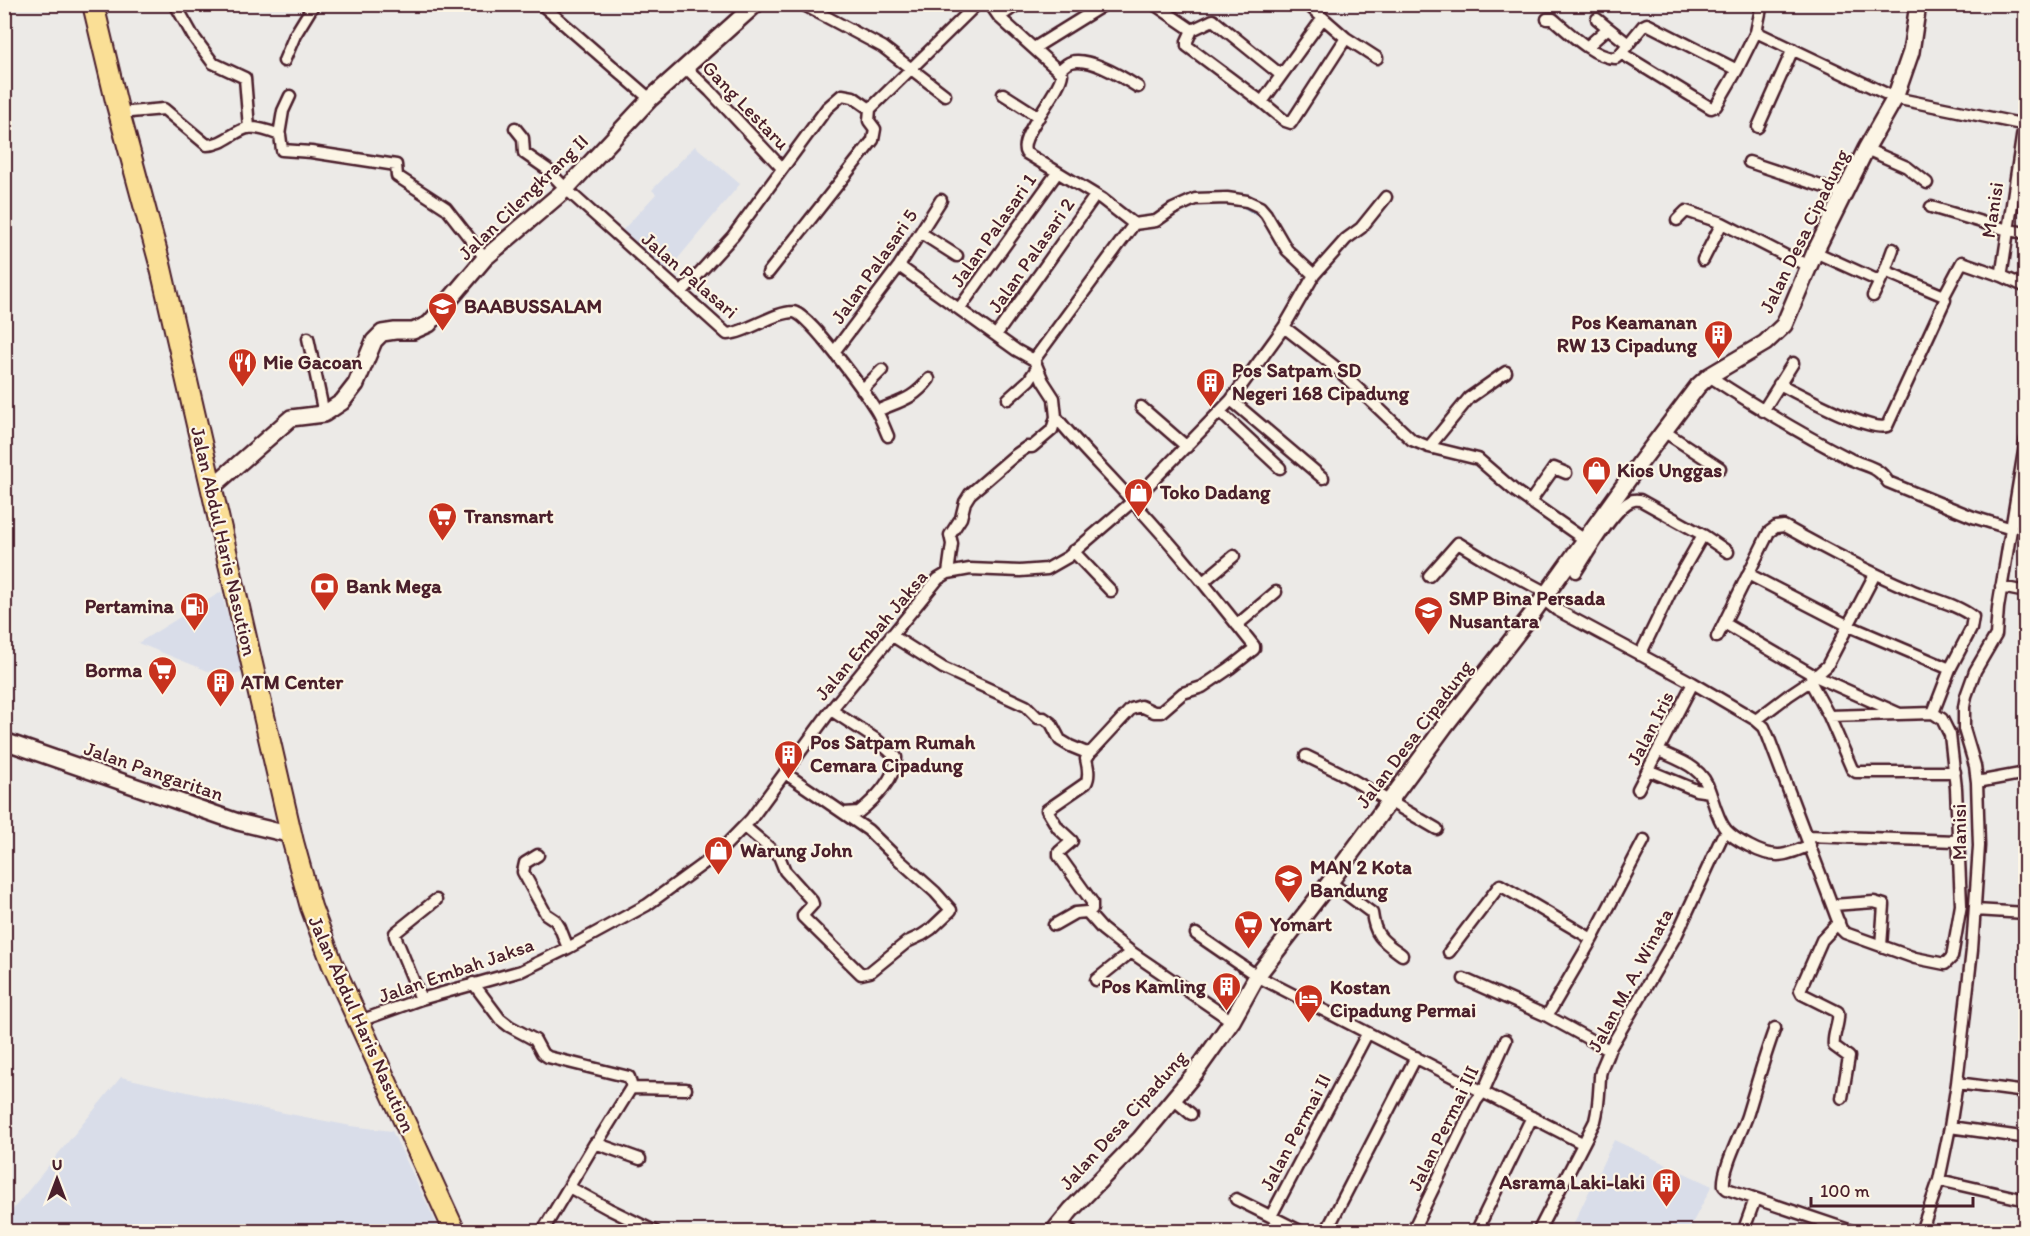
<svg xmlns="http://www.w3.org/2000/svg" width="2030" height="1236" font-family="Itim,sans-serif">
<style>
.built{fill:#d9dde9}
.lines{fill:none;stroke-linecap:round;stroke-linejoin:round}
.stream{stroke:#75819f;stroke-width:3}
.street-casing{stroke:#4a1f2b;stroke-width:15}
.secondary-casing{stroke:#4a1f2b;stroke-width:20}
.highway-casing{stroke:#4a1f2b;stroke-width:24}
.street{stroke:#fcf5e5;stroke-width:10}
.secondary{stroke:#fcf5e5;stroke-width:15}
.highway{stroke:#fadf96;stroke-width:20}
.labels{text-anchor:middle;stroke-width:4.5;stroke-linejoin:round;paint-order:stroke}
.street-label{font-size:20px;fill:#4a1f2b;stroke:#fcf5e5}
.poi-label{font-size:20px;font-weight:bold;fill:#4a1f2b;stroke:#fcf5e5;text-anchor:start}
</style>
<rect width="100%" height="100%" fill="#eceae7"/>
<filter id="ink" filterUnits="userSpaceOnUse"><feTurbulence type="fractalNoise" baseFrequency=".0167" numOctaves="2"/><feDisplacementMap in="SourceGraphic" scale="12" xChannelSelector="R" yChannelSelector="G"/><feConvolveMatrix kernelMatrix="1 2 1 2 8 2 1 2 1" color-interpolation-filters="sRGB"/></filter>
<g filter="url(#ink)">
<path class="built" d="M 695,146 L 740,184 L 665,274 L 621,232 L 656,194 L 652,190 Z
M 221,592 L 245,674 L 208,671 L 138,643 Z
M 121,1077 L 249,1106 L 351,1126 L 392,1131 L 440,1231 L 5,1231 L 5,1219 Z
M 1614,1140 L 1712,1186 L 1688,1231 L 1570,1231 Z"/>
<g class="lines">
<path class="stream" d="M 1243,206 L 1257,214
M 846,683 L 882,640"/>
<defs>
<path id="street" d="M 175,4 L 193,36 L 213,63 L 245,78 L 249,128
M 541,4 L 650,99
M 802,4 L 883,47 L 945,95
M 990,4 L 999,17 L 1062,74 C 1060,93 1016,138 1026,153 L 1102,199 L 1134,224 L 1156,221 L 1173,209 L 1195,199 L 1227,198 L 1247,201 L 1260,207 L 1266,214 L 1287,250 L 1314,275
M 1154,4 L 1192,30 L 1213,20 L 1281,75
M 1307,4 L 1346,38 L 1377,58
M 999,17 L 1018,4
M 1547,19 L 1553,19 C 1568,32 1596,59 1616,58 L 1621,53 L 1711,108 L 1716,106 L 1737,70 L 1756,32 L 1895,98 L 2026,125
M 1608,28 L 1627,43
M 1192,30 L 1187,41 L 1187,46 L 1262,102 L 1323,18
M 1756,32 L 1762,4
M 1588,46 L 1608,28 L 1597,19
M 1034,48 L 1105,4
M 1621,53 L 1643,26 L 1647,24 L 1737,70
M 284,61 L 295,35 L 314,4
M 685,67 L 710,91 L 782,168
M 1060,70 C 1063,67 1067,63 1071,62 C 1089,56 1124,78 1138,87
M 1003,94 L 1039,117
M 1262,102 L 1285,121 L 1291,123 L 1346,38
M 119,113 L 164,109 L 207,145 C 223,145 233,132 247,128 C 256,126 272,132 280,135 L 282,150 L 311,152 L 396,165 L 397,176 L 446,208 L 485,258
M 2024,124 L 2002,271 L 2002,276 L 2026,287
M 1758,127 L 1793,49
M 515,128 L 523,138 L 524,153 L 547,169 L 566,189 L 727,334 C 747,333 774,312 793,312 C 807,311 867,395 876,410 C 881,418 884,427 888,436
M 279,135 L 283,111 L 290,96
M 1866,149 L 1907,167 L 1927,183
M 1749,162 L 1845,194
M 1931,207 L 2008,230 L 2026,233
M 1677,220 L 1686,211 L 1722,223
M 921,233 L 957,256
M 1815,252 L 1879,281
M 1703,260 L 1722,223 L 1792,259 L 1809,265
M 899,266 L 1016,350 L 1034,360 L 1043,381 L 1054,398 L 1056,417 L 1052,430 L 1032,447 L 1027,447 L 1014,456 L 970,494 L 965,502 L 961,518 L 950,535 L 952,544 L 948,573
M 1885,271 L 1893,249
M 768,273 L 873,140 L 875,129 L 869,121 L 870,109
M 681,293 L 733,236 L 827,108 L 842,95 L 853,97 L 870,109 L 977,4
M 1873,296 L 1885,271 L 1944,296
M 959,309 L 1057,173
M 1284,327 L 1334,366 L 1412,440 L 1429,447 L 1478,459 L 1515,491 L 1585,540
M 996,335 L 1095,196
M 308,338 L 324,414
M 834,352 L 899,266 L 941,200
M 1034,360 L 1134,224
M 1709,376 C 1755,406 1801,434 1850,459 C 1867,467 1878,466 1888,482 L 1973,517 L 2012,529
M 1779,384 C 1800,394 1867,432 1887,426 L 1945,300 L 1944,296 L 1962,262 L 2002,276
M 862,390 L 882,370
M 1008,399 L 1029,380 L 1037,368
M 1231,400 L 1323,478
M 1141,407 L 1187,447
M 877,411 C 900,401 914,399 929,379
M 1763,411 L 1793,363
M 1220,412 L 1280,468
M 1665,432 L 1720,468
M 1429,447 L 1469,398 L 1506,372
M 1530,502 L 1554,468 L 1566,473
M 1073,551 L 1111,591
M 1576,572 C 1587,555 1614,508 1631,501 C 1634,499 1637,500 1640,500 L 1703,535 L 1728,552
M 1748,574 L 1849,626 L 1950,669
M 1429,576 L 1458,543 L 1489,562 L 1547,593
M 1203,582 L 1234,556
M 2001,587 L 2026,592
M 1543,599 L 1557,610 L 1693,683 L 1756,720 L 1764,727 L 1768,736 L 1841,929 L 1845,933 L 1915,958 L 1945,964 L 1952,957 L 1961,905 L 1956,788 L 1950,735 L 1942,719 L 1933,713 L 1950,669 L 1971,629 L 1973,617 C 1955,603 1930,599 1909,589 C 1867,571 1825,549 1784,526 L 1776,527 L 1769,532 L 1724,623 L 1815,676 L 1900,714
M 1237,625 L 1276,592
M 891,635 L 943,668 L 1026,706 L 1038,718 L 1044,718 L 1051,723 L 1060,740 L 1070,746 L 1087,753 L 1092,751 L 1131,709 L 1141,706 L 1154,712 L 1161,712 L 1183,693 L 1202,687 L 1230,668 L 1254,649 L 1254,646 C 1215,597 1176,548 1133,502 C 1108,473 1080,447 1056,417
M 1717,637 L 1724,623
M 1640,655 L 1673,587 L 1703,535
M 1810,681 L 1829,716 L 1933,713
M 831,710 L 877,740 L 896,757 C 897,777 874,800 859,812 L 844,813
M 1829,716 L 1852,769 L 1856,772 L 1955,772
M 1756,720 L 1789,695 L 1810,681 L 1827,666 L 1875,574
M 1659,751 C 1681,761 1703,767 1710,792
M 1306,756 L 1339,772 L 1437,829
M 1648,770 L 1696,790 L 1710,792 C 1714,804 1718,820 1726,830 C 1732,837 1741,842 1749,846 C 1775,860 1785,856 1810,845
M 1977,782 L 2026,773
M 1638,789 L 1693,683
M 745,827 L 779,856 L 785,871 L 812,901 L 813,904 L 803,915 L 803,917 L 861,974 L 870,972 L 907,942 L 922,935 L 931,929 L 951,910 L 935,892 L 898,859 L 868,830 L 785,773
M 1807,836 L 1957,841
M 538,855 L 525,863 L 523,872 L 546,914 L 555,920 L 560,928 L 568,948
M 1330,882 L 1372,913 C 1375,937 1383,941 1402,955
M 1833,905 L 1874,902 L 1884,905 L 1881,946
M 1975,910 L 2026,913
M 1088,913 L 1092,909 L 1092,902 L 1059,856 L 1059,852 L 1072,841 L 1058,828 L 1047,810 L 1086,783 C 1090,776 1088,767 1086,759 L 1090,753
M 1839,922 L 1822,940 L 1800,990 L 1802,994 L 1838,1012 C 1840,1023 1832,1035 1834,1046 L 1849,1057 L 1842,1098
M 1054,925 L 1075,913 L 1087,912 L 1102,929 L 1131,952 L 1232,1021
M 1196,934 L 1257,976 L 1582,1143
M 1449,952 L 1500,885 L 1592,939
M 1464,979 L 1547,1016 L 1609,1050
M 1096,980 L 1131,952
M 473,983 L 500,1019 L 509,1026 L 535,1040 L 542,1053 L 548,1057 L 629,1077 L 632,1088 L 686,1089
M 421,999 L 395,936 L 395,933 L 436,900
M 1547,1016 L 1592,939 L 1644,840
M 357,1022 L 421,999 L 521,971 L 568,948 L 647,905 L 718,853 L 751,819 L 831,710 L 938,579 L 948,573 L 970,569 L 1020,571 L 1047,569 L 1068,557 L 1133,501 L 1231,400 L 1284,327 L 1314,275 L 1346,239 L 1361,228 L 1386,197
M 1775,1028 C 1764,1057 1756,1087 1747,1116 C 1741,1134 1722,1169 1724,1186 L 1727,1189 L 1855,1232
M 1957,1083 L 2026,1092
M 1173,1099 L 1191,1114
M 1950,1127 L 2021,1137
M 597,1143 L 631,1088
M 1939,1180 L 2026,1200
M 569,1187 L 609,1209 L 656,1232
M 1236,1199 L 1302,1232
M 1271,1216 L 1367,1034
M 1058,1223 L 1073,1232
M 542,1232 L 595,1143 L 640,1159
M 1326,1232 L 1416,1057
M 1412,1232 L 1476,1101 L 1483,1092 L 1506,1040
M 1476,1232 L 1532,1117
M 1538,1232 L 1595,1121 C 1599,1106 1599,1093 1600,1077 C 1600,1068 1607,1059 1609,1050 L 1677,934 L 1722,837
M 1743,1232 L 1755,1199
M 1921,1232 L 1939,1180 L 1950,1127 L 1957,1083 L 1972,950 L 1979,846 L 1977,782 L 1975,766 L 1964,729 L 1964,707 L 1966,696 L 1975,671 L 1996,635 L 1998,608 L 2026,439"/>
<path id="secondary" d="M 211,488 L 291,418 L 324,414 L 342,402 L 356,384 L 374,341 L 382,333 L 395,331 L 413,331 L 429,324 L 485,258 L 566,189 L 650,99 L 756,4
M 4,741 L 238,822 L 292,835
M 1053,1232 L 1071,1210 L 1140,1139 L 1195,1073 L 1232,1021 L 1257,976 L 1330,882 L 1444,727 L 1532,614 L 1640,463 L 1698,386 L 1709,376 L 1765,343 L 1784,325 L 1815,252 L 1866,149 L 1895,98 L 1911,52 L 1918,4"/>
<path id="highway" d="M 93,4 L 117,105 L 160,264 L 293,842 L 311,907 L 332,963 L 455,1232"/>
</defs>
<use href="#street" class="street-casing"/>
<use href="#secondary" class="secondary-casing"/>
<use href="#highway" class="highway-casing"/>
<use href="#street" class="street"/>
<use href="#secondary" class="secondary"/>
<use href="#highway" class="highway"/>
</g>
</g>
<defs>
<symbol id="school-pin" viewBox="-11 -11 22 30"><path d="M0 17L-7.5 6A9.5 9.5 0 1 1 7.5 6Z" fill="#c8321e" stroke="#fcf5e5"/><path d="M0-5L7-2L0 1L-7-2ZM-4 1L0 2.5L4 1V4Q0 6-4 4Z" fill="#fff"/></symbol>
<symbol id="building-pin" viewBox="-11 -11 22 30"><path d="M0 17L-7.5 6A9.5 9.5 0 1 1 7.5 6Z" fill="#c8321e" stroke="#fcf5e5"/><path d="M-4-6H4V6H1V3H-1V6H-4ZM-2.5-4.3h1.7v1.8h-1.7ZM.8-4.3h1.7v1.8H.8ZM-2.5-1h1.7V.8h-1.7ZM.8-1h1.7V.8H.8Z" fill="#fff"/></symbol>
<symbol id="restaurant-pin" viewBox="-11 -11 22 30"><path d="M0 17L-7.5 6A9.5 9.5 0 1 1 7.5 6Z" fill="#c8321e" stroke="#fcf5e5"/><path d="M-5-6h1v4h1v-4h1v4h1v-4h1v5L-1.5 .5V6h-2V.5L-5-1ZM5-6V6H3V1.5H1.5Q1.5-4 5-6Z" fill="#fff"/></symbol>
<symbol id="shop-pin" viewBox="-11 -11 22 30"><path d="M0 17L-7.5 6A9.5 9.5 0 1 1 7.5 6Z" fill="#c8321e" stroke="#fcf5e5"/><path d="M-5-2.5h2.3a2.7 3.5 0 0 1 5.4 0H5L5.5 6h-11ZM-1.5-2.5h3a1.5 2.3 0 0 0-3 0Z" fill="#fff"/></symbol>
<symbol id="supermarket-pin" viewBox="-11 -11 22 30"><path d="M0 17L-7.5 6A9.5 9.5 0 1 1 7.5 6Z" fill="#c8321e" stroke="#fcf5e5"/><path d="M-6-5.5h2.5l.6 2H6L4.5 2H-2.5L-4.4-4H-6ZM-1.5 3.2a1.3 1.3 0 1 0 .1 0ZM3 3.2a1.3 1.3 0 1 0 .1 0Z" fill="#fff"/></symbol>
<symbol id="bank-pin" viewBox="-11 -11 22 30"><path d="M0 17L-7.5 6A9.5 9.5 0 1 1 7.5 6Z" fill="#c8321e" stroke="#fcf5e5"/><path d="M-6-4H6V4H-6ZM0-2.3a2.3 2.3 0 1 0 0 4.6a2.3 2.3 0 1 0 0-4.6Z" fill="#fff"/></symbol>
<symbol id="fuel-pin" viewBox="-11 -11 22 30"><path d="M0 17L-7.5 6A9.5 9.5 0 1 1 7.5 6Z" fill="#c8321e" stroke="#fcf5e5"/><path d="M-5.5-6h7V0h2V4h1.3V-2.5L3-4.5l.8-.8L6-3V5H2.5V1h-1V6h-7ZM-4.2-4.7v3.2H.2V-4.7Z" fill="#fff"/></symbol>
<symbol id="hotel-pin" viewBox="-11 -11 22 30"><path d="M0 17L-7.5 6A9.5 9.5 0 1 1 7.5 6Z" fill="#c8321e" stroke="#fcf5e5"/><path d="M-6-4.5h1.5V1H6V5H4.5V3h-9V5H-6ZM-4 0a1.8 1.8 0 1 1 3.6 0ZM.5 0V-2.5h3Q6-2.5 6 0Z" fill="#fff"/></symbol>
</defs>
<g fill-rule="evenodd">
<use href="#school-pin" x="426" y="290" width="33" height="45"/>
<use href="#building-pin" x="1702" y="318" width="33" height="45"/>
<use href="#restaurant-pin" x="226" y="346" width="33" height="45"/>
<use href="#building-pin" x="1194" y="366" width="33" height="45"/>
<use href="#shop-pin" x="1580" y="454" width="33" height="45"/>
<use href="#shop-pin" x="1122" y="476" width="33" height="45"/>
<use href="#supermarket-pin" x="426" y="500" width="33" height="45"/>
<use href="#bank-pin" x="308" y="570" width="33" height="45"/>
<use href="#fuel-pin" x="178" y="590" width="33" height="45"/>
<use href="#school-pin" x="1412" y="594" width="33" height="45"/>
<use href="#supermarket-pin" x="146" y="654" width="33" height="45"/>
<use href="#building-pin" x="204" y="666" width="33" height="45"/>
<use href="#building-pin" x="772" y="738" width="33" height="45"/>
<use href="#shop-pin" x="702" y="834" width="33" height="45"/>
<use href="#school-pin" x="1272" y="862" width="33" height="45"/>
<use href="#supermarket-pin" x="1232" y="908" width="33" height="45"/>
<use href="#building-pin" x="1210" y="970" width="33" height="45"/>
<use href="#hotel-pin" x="1292" y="982" width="33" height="45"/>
<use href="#building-pin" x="1650" y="1166" width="33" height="45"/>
</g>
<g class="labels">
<g class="street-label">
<text transform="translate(746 105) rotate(46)" y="7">Gang Lestaru</text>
<text transform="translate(523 197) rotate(-44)" y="7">Jalan Cilengkrang II</text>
<text transform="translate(1992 210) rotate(-81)" y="7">Manisi</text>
<text transform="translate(993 230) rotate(-55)" y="7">Jalan Palasari 1</text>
<text transform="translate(1804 231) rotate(-64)" y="7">Jalan Desa Cipadung</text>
<text transform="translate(1031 255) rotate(-55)" y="7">Jalan Palasari 2</text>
<text transform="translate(874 266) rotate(-55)" y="7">Jalan Palasari 5</text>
<text transform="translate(690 275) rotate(41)" y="7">Jalan Palasari</text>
<text transform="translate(224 541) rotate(77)" y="7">Jalan Abdul Haris Nasution</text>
<text transform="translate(871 635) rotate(-50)" y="7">Jalan Embah Jaksa</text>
<text transform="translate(1650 728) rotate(-63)" y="7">Jalan Iris</text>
<text transform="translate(1414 734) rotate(-53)" y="7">Jalan Desa Cipadung</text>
<text transform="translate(154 771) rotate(19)" y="7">Jalan Pangaritan</text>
<text transform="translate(1959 832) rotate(-90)" y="7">Manisi</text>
<text transform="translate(456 970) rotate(-19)" y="7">Jalan Embah Jaksa</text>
<text transform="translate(1630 980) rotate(-62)" y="7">Jalan M. A. Winata</text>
<text transform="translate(362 1024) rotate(66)" y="7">Jalan Abdul Haris Nasution</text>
<text transform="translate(1123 1120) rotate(-48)" y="7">Jalan Desa Cipadung</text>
<text transform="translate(1443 1128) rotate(-64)" y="7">Jalan Permai III</text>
<text transform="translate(1295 1132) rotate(-62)" y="7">Jalan Permai II</text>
</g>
<g class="poi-label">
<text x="464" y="313">BAABUSSALAM</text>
<text x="1697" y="329" text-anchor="end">Pos Keamanan<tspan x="1697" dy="23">RW 13 Cipadung</tspan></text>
<text x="263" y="369">Mie Gacoan</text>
<text x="1232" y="377">Pos Satpam SD<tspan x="1232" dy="23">Negeri 168 Cipadung</tspan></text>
<text x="1617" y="477">Kios Unggas</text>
<text x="1160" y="499">Toko Dadang</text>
<text x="464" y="523">Transmart</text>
<text x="346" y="593">Bank Mega</text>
<text x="1449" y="605">SMP Bina Persada<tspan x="1449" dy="23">Nusantara</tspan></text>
<text x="174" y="613" text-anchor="end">Pertamina</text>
<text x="142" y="677" text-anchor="end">Borma</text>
<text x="241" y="689">ATM Center</text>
<text x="810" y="749">Pos Satpam Rumah<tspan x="810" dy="23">Cemara Cipadung</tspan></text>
<text x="740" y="857">Warung John</text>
<text x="1310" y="874">MAN 2 Kota<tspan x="1310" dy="23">Bandung</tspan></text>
<text x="1270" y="931">Yomart</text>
<text x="1206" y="993" text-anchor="end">Pos Kamling</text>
<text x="1330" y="994">Kostan<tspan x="1330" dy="23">Cipadung Permai</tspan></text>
<text x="1645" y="1189" text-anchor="end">Asrama Laki-laki</text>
</g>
</g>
<rect width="2030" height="1236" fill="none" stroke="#fcf5e5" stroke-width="24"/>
<rect x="12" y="12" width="2006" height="1212" fill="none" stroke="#4a1f2b" stroke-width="2" filter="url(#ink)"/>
<g transform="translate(57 1179)" stroke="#fcf5e5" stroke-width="4.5" paint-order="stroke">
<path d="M0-4.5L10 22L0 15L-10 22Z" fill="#4a1f2b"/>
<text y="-9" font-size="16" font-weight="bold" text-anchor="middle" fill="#4a1f2b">U</text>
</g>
<path d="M1811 1197v9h162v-9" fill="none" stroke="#4a1f2b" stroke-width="3"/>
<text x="1820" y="1197" font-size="18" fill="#4a1f2b" stroke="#fcf5e5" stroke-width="4.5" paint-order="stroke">100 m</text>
</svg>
